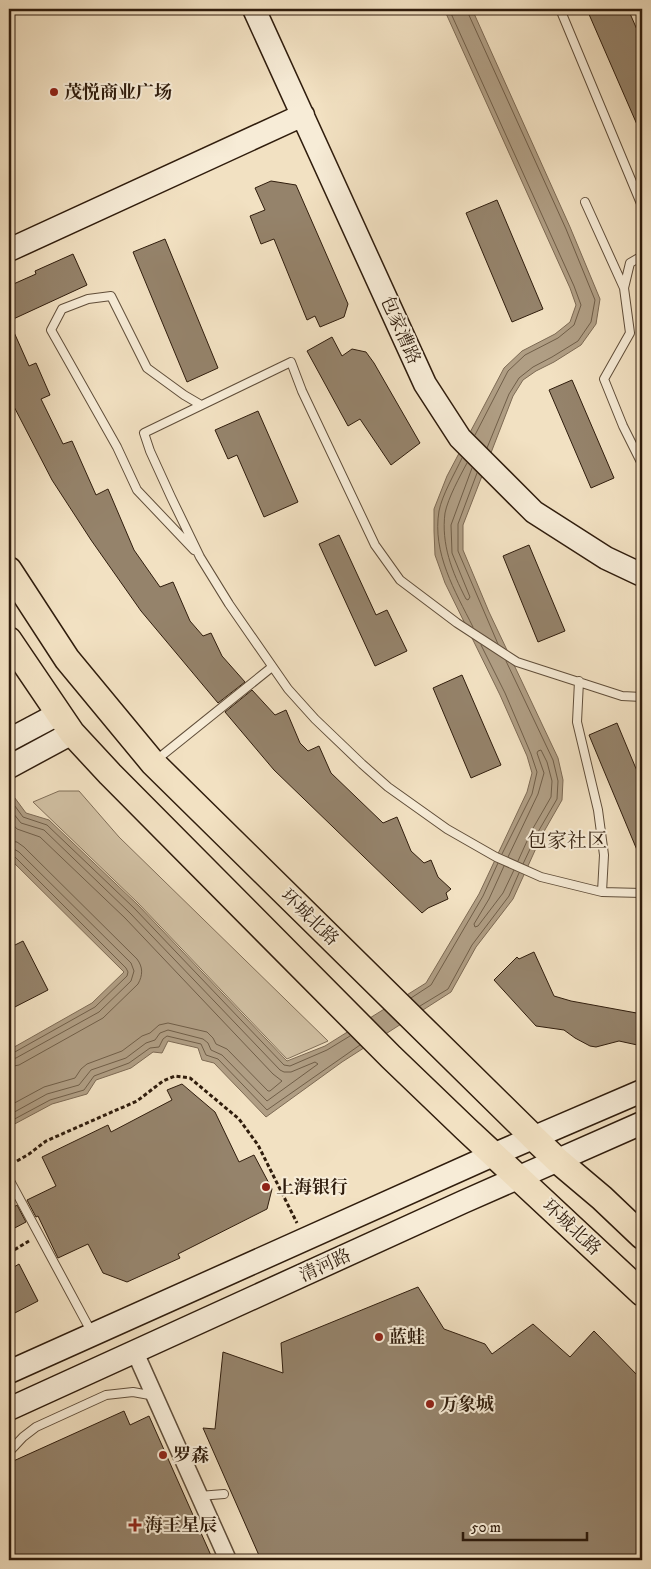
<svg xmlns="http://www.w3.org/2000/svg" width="651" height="1569" font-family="'IM FELL DW Pica','Noto Serif SC',serif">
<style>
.green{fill:#d1c0a3;stroke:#806e58}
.water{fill:#b09e84;stroke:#7d6a54}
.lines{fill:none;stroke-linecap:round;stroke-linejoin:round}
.shore{stroke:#705e48;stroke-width:1}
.building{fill:#95836b;stroke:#301d0d}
.lane-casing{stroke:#604e3a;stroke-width:10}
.street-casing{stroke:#604e3a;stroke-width:19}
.secondary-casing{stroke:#301d0d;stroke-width:25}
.primary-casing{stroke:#301d0d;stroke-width:28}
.path{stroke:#301d0d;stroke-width:3;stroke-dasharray:4 2.5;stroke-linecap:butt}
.lane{stroke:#f7ecd7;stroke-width:8}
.street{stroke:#f7ecd7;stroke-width:16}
.secondary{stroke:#f7ecd7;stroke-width:22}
.primary{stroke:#f2e1c2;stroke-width:25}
.poi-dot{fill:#8f2418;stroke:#f7ecd7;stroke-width:2}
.labels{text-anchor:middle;stroke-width:4;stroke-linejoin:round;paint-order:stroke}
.poi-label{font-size:18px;font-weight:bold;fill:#301d0d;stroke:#f7ecd7;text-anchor:start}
.street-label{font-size:18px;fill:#301d0d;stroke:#f7ecd7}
.quarter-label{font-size:20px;fill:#301d0d;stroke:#f7ecd7}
</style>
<rect width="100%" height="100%" fill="#f2e1c2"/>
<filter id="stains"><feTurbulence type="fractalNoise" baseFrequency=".004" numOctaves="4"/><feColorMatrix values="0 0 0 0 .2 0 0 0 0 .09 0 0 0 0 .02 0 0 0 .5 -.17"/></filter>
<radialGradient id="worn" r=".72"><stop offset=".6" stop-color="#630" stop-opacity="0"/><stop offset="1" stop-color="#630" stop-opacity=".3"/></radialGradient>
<path class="green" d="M 59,791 L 79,791 L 119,837 L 328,1041 L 287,1059 L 138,903 L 33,802 Z"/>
<path class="water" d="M 444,9 L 472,9 L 570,227 L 600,299 L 596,324 L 581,345 L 554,362 L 536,371 L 523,380 L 513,396 L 463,525 L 463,550 L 489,612 L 558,758 L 563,780 L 562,800 L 542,835 L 513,899 L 476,947 L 451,992 L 342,1062 L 266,1117 L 214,1063 L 202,1060 L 198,1048 L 168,1041 L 162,1053 L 153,1052 L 131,1068 L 96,1080 L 87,1094 L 52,1104 L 9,1127 L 9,1050 L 92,1003 L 124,972 L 9,858 L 9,790 L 26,813 L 49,820 L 138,905 L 287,1061 L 325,1046 L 426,983 L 479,894 L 527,792 L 532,773 L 527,756 L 500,695 L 445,583 L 435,555 L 434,531 L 434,509 L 447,476 L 504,368 L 522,351 L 555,334 L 570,322 L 576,305 L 570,288 Z"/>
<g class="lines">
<path class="shore" d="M 449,9 L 574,286 L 581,305 L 574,325 L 558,338 L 525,355 L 508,371 L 475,435
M 467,9 L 468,13 L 566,229 L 595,300 L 591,322 L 578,341 L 552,357 L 533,367 L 519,378 L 509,394 L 487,448
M 462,458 C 455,473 442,495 439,511 C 432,553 455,591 473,627
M 467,463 C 460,476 448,498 445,513 C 441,544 452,572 466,599 L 468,600 L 470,597 L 452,553 L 451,525 L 472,468
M 477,473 L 458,524 L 458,551 L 498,644
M 481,645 L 505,693 L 531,754 L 537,772 L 532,794 L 502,854
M 506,661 L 553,760 L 558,781 L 557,799 L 538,832 L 523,864
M 9,798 L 23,817 L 47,825 L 134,908 L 284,1065 L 290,1066 L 327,1050 L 350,1036
M 9,808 L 21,823 L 44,830 L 130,913 L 280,1070 L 284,1072 L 291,1072 L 315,1062 L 318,1064 L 267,1101 L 222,1055 L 211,1050 L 208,1043 L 203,1039 L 168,1030 L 160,1033 L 155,1040 L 146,1043 L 126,1058 L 91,1070 L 79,1085 L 47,1094 L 9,1115
M 9,820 L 17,829 L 40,837 L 125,918 L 273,1074 L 282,1081 L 270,1091 L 268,1091 L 227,1049 L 216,1044 L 213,1038 L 207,1032 L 168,1023 L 159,1025 L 150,1033 L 142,1036 L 122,1051 L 87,1064 L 81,1069 L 75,1078 L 44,1087 L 9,1106
M 9,841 L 17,842 L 24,847 L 137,959 C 143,967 143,975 138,984 L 103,1018 L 19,1065 L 9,1067
M 9,848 L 14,849 L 19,852 L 131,963 L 134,971 L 131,981 L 99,1012 L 16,1058 L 9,1060
M 9,855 L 14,856 L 126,968 L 128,972 L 127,976 L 95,1007 L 13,1053 L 9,1054
M 508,857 L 538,794 L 544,773 L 537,753 L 538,751 L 541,750 L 547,762 L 552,781 L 551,797 L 532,830 L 518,861
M 504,866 L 489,899 L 474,924 L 475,927 L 478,926 L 503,893 L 514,870
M 411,998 L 431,985 L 483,896 L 498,863
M 420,1006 L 448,989 L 472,945 L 509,896 L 519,873
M 9,1122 L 50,1100 L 84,1090 L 94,1076 L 129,1063 L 150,1048 L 159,1047 L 163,1039 L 167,1036 L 201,1044 L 206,1055 L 218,1059 L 267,1110 L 360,1045"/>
</g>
<path class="building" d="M 596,9 L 628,9 L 642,41 L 642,136 L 588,12 Z
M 271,181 L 296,185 L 348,304 L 344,317 L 320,327 L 315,316 L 307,320 L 274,239 L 261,244 L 250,216 L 265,210 L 255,188 Z
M 497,200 L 543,309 L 512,322 L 466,213 Z
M 165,239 L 218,368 L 187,382 L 133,252 Z
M 73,254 L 87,285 L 9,321 L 29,366 L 36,363 L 50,395 L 41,399 L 63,444 L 72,441 L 96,495 L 108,489 L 134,550 L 160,587 L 173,582 L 190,621 L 203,636 L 211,633 L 222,656 L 245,682 L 218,703 L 141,611 L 91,540 L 52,480 L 9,397 L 9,286 L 36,274 L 35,271 Z
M 332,337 L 342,356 L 352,349 L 366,352 L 374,363 L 420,443 L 391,465 L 360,419 L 348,426 L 307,351 Z
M 572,380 L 614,478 L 591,488 L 549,390 Z
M 258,411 L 298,502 L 264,517 L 237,455 L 228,459 L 215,430 Z
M 339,535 L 376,615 L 387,610 L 407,651 L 375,666 L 319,544 Z
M 529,545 L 565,631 L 538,642 L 503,556 Z
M 462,675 L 501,765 L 471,778 L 433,688 Z
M 252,690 L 275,715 L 286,710 L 300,743 L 308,751 L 319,746 L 331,773 L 383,823 L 397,817 L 411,851 L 424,863 L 431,860 L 438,877 L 451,889 L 446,893 L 448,899 L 428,908 L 422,913 L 274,770 L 225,712 Z
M 617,723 L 642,783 L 642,862 L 589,735 Z
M 23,941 L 48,990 L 9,1010 L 9,948 Z
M 534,952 L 554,996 L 571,1001 L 642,1014 L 642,1046 L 619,1041 L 596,1047 L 590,1046 L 575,1038 L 564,1030 L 536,1026 L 494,980 L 517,957 L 519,959 Z
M 182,1084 L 215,1112 L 239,1162 L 254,1155 L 272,1189 L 267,1209 L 178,1254 L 180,1258 L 127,1282 L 103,1273 L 88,1244 L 58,1258 L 38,1216 L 36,1217 L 27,1200 L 56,1186 L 42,1157 L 108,1125 L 111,1132 L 172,1100 L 167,1090 Z
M 17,1205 L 26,1222 L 9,1231 L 9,1210 Z
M 19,1264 L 38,1301 L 9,1316 L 9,1270 Z
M 418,1287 L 444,1329 L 485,1344 L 492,1354 L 533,1324 L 570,1357 L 594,1331 L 642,1380 L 642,1560 L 261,1560 L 203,1428 L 215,1429 L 223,1352 L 283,1373 L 281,1343 Z
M 124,1411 L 130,1425 L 149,1416 L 213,1560 L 9,1560 L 9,1463 Z"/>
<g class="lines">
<defs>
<path id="lane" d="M 560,9 L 642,206
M 585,202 L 624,288
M 641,462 L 623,426 L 604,379 L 630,333 L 624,288 L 630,263 L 642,256
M 194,550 L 137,490 L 117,447 L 51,330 L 62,309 L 88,299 L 111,296 L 147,368 L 184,395 L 201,405
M 579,681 L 577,722 L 598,810 L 604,855 L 602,892
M 642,697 L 622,696 L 517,662 L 457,623 L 400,580 L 375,545 L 302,391 L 291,362 L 144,433 L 150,451 L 171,497 L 200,557 L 229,604 L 288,689 L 315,719 L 362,764 L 388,787 L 447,829 L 496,857 L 541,877 L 602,892 L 642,893
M 155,761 L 272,667
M 9,1179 L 92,1333
M 9,1452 L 23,1437 L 36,1427 L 106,1395 L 133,1392 L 155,1396
M 199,1496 L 224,1494"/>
<path id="street" d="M 135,1352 L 228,1560"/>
<path id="secondary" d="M 254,9 L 425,384 L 460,438 L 534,512 L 606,558 L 642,575
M 9,250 L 303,115
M 9,740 L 58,714
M 9,767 L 72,733
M 9,1372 L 493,1155 L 642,1091
M 9,1409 L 463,1202 L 642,1123"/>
<path id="primary" d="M 9,570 L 67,659 L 153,763 L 534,1138 L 557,1160 L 602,1198 L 642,1236
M 9,640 L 72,733 L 110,774 L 391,1057 L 466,1129 L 642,1293"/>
</defs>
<use href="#lane" class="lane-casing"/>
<use href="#street" class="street-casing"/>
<use href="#secondary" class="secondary-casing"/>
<use href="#primary" class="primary-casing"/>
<path class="path" d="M 17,1161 L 29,1154 L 46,1141 L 137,1101 L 163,1081 L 175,1076 L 190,1078 L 239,1119 L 258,1145 L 297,1223
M 9,1253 L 29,1241"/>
<use href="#lane" class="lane"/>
<use href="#street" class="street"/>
<use href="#secondary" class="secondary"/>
<use href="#primary" class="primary"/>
</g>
<g class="poi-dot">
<circle cx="54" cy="92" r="5"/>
<circle cx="266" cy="1187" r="5"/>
<circle cx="379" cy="1337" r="5"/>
<circle cx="430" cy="1404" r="5"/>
<circle cx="163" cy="1455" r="5"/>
<path d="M132.5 1517.5h5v5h5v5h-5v5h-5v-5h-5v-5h5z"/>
</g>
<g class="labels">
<g class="poi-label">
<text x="64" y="98">茂悦商业广场</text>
<text x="276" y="1193">上海银行</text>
<text x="389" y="1343">蓝蛙</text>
<text x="440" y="1410">万象城</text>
<text x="173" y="1461">罗森</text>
<text x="145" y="1531">海王星辰</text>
</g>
<g class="street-label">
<text transform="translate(401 330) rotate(66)" y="6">包家漕路</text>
<text transform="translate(310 917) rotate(44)" y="6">环城北路</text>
<text transform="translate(572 1227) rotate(43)" y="6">环城北路</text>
<text transform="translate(325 1265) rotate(-25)" y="6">清河路</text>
</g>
<g class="quarter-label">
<text x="567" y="847">包家社区</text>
</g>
</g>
<rect width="651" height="1569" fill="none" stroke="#f2e1c2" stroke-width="30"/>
<rect x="10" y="10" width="631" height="1549" fill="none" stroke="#301d0d" stroke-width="2.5"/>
<rect x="15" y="15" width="621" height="1539" fill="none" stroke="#301d0d"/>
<path d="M463 1532v8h124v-8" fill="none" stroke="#301d0d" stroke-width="2.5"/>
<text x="471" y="1532" font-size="15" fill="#301d0d" stroke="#f7ecd7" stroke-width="4" paint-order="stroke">50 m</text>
<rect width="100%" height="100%" filter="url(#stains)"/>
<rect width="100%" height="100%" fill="url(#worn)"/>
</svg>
